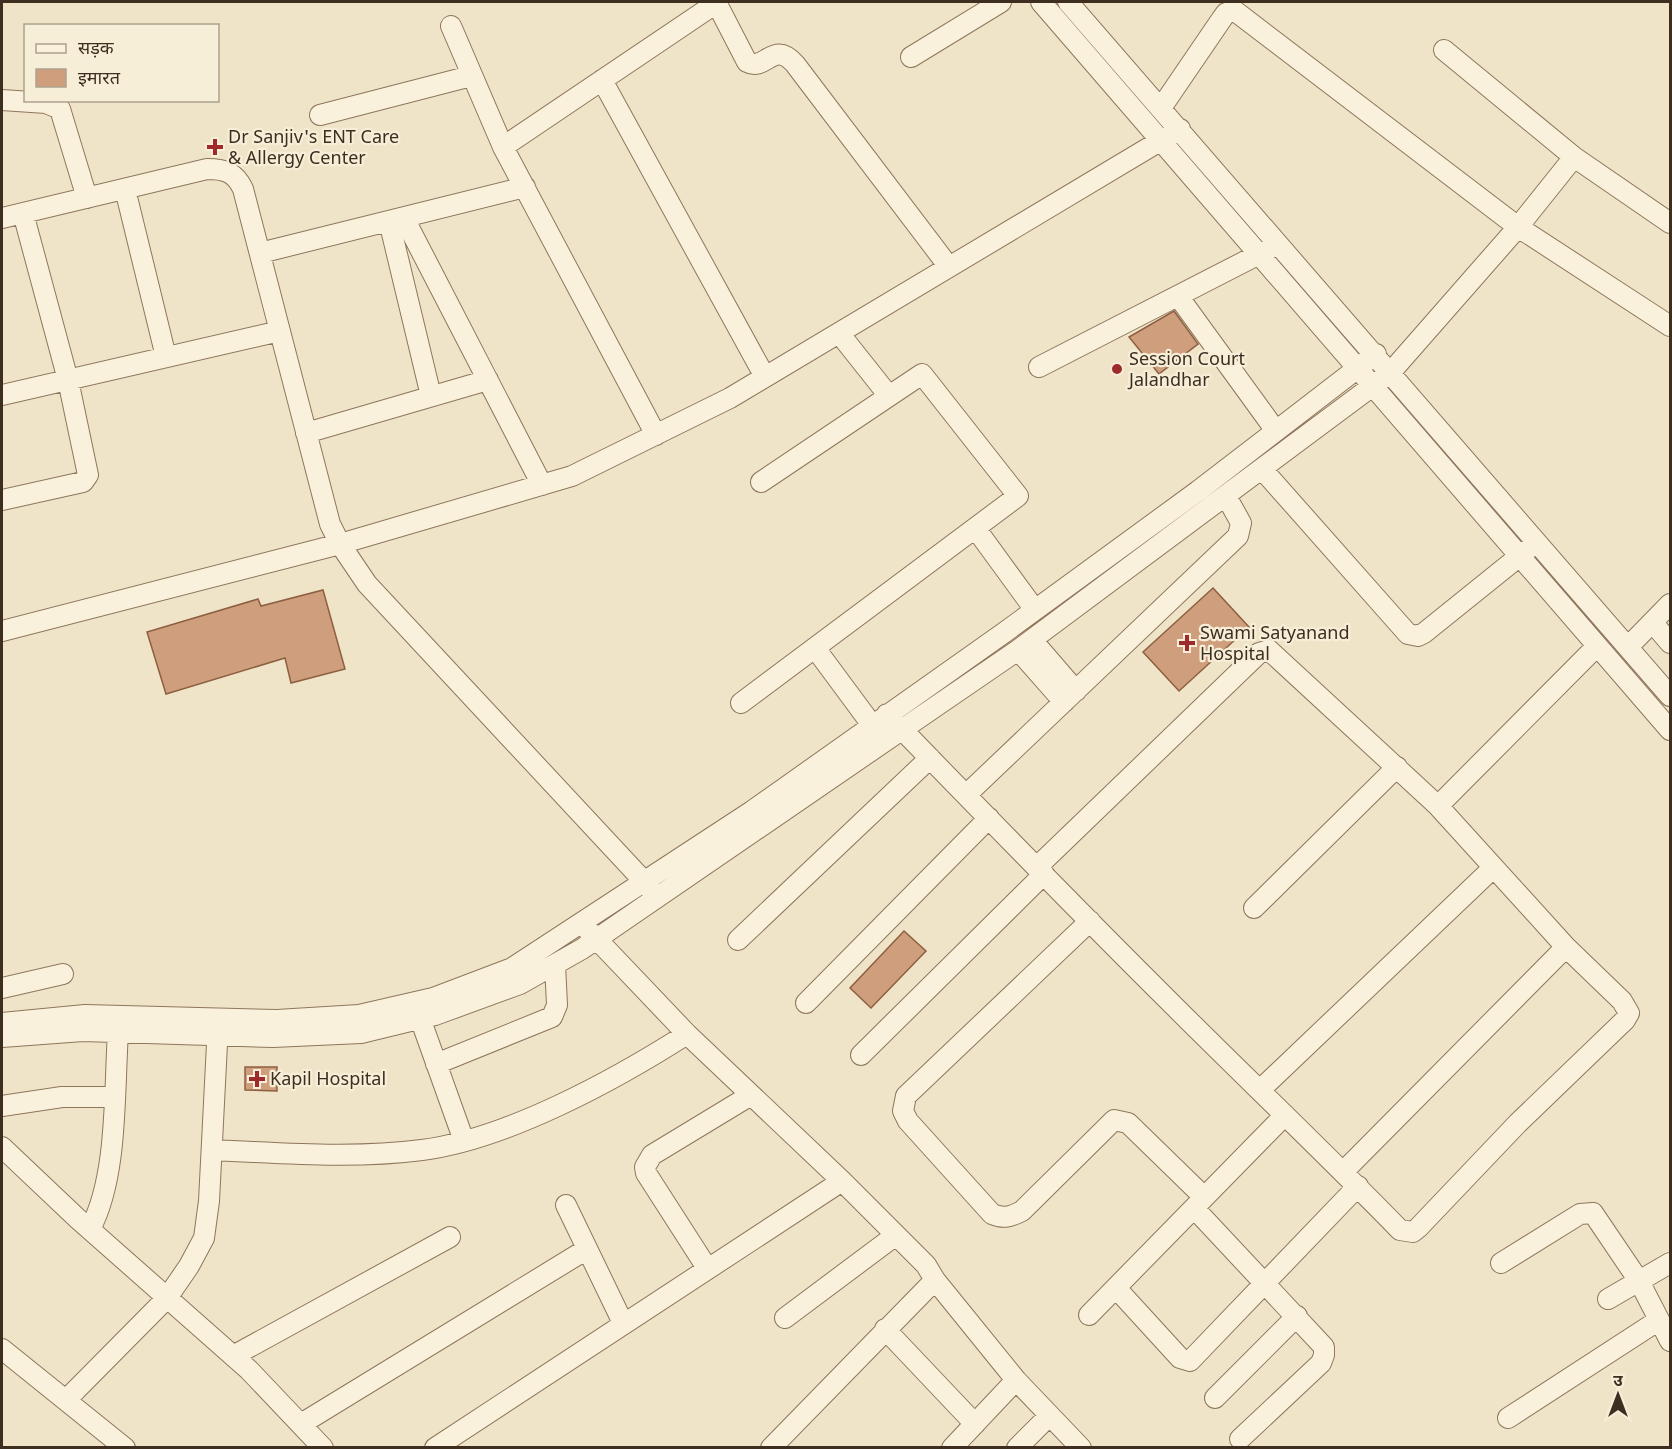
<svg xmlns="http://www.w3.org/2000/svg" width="1672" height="1449" font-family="Georgia,'Noto Sans Devanagari',serif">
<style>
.building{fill:#cf9f7d;stroke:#8d5f41;stroke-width:1.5}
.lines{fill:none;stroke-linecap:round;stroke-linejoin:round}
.minor-casing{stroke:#8d765c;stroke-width:22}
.minor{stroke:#faf1dc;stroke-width:20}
.poi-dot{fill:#9e2a2b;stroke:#f7eed8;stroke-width:2}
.labels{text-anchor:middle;stroke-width:4.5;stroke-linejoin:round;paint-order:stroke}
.poi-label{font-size:18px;fill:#3d2e20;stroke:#f7eed8;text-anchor:start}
</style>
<rect width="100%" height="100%" fill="#f0e4c8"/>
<path class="building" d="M 1174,311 L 1198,344 L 1159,374 L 1129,337 Z
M 1213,588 L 1249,627 L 1179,691 L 1143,652 Z
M 323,590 L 345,669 L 291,683 L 285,658 L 166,694 L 147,632 L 258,599 L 261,606 Z
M 904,931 L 926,951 L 871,1008 L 850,988 Z
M 245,1067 L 277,1067 L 277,1091 L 245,1090 Z"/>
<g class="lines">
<defs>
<path id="minor" d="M 716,2 L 747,62 C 766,72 773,39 795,64 L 949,267
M 1041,2 L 1670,730
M 1068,2 L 1670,696
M 451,26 L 503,147 L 656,435
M 1444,50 L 1574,157 L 1670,223
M 911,57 L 1001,2
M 602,80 L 765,377
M 2,100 L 46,103 L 60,109 L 87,198
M 1161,108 L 1221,20 L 1226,13 L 1235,11 L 1518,227 L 1670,326
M 320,115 L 471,76
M 503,147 L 718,2
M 125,189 L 166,357
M 2,218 L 207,169 C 225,169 235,172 243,189 L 330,524 L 340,544 L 367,584 L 653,891
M 404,218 L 542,485
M 389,221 L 431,396
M 260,253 L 525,187
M 1178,296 L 1276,431
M 839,333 L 889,396
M 1039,367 L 1269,249
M 2,395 L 280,331
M 306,433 L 488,380
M 1262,469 L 1408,634 L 1418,636 L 1424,633 L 1527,550
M 2,500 L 83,482 L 88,475 L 68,380 L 23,213
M 976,529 L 1035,610
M 1653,623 L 1670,643
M 2,631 L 340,544 L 572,476 L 730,398 L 1180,129
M 1032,640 L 1076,691
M 1628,647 L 1670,604
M 815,648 L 872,725
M 1018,650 L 1064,702
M 741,703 L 1018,496 L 922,374 L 761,482
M 887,714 C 981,811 1075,908 1171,1003 C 1247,1079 1325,1153 1400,1230 L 1413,1232 L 1418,1228 L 1518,1123 L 1625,1020 L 1629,1013 L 1622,1001 L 1566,947 L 1438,806 L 1269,650 L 1259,653 L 1037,867
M 966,795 L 1238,536 L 1241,523 L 1226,496
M 1438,806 L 1597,646
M 1254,908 L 1397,767
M 1090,921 L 906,1096 L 903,1111 L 908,1121 L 992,1214 C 1004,1219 1010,1217 1022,1211 L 1114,1120 L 1128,1123 L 1204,1197
M 588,930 L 687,1034 L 842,1181 L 926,1265 L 935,1280 L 771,1448
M 738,940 L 930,758
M 2,988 L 63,974
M 806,1003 L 989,818
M 420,1018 L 464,1141
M 2,1023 L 85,1015 L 277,1020 L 359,1015 L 433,998 L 512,968 L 752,811 L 1005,632 L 1198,491 L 1376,354
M 2,1037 L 83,1031 L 273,1037 L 361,1033 L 435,1015 L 520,984 L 582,949 L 1018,650 L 1390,373 L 1518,227 L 1574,157
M 861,1055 L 1044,874
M 436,1064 L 552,1017 L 557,1005 L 555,964
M 1260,1090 L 1493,868
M 2,1106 L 62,1097 L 114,1097
M 2,1147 L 78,1219 L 249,1370 L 323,1448
M 213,1150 C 283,1153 352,1159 422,1150 C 507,1139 615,1080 687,1034
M 1343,1172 L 1566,947
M 566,1205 L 623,1323
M 1194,1208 L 1324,1347 L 1324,1355 L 1321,1363 L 1240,1439
M 90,1229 C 118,1177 114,1092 118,1032
M 1501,1263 L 1580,1214 L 1593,1213 L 1639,1281 L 1670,1341
M 707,1268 L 646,1173 L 645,1167 L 652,1155 L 751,1095
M 935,1280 L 1016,1380 L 1081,1448
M 1116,1288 L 1180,1358 L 1190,1361 L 1358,1186
M 1608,1299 L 1670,1263
M 1089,1315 L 1285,1115
M 785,1318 L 896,1235
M 885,1329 L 975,1424
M 2,1349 L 125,1448
M 233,1356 L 450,1237
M 1215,1398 L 1297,1316
M 66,1400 L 167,1298 L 189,1266 L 204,1238 L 209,1201 L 218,1024
M 1508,1418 L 1659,1320
M 301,1424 L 587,1249
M 435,1448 L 842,1181
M 952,1448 L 1016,1380
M 1017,1448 L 1049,1416"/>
</defs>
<use href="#minor" class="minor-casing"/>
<use href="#minor" class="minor"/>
</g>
<g class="poi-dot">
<path d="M212 138h6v6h6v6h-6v6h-6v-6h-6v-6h6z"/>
<circle cx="1117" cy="369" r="6"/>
<path d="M1184 634h6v6h6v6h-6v6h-6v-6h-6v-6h6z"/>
<path d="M254 1070h6v6h6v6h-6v6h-6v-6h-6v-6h6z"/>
</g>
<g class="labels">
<g class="poi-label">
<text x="228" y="143">Dr Sanjiv's ENT Care<tspan x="228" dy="21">&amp; Allergy Center</tspan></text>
<text x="1129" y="365">Session Court<tspan x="1129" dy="21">Jalandhar</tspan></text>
<text x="1200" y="639">Swami Satyanand<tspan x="1200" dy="21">Hospital</tspan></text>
<text x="270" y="1085">Kapil Hospital</text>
</g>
</g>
<rect width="1672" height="1449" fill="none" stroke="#3d2e20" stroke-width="6"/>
<rect x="24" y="24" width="195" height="78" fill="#f7eed8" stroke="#ada18e" stroke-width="1.5"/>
<rect x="36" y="44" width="30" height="9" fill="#faf1dc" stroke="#ada18e" stroke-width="1.5"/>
<text x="78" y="54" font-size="18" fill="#3d2e20">सड़क</text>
<rect x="36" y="69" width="30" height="18" fill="#cf9f7d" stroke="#ada18e" stroke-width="1.5"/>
<text x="78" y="84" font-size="18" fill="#3d2e20">इमारत</text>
<g transform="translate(1618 1395)" stroke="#f7eed8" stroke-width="4.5" paint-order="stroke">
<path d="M0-4.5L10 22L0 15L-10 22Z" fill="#3d2e20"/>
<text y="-9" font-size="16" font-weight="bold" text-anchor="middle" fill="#3d2e20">उ</text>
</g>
</svg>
